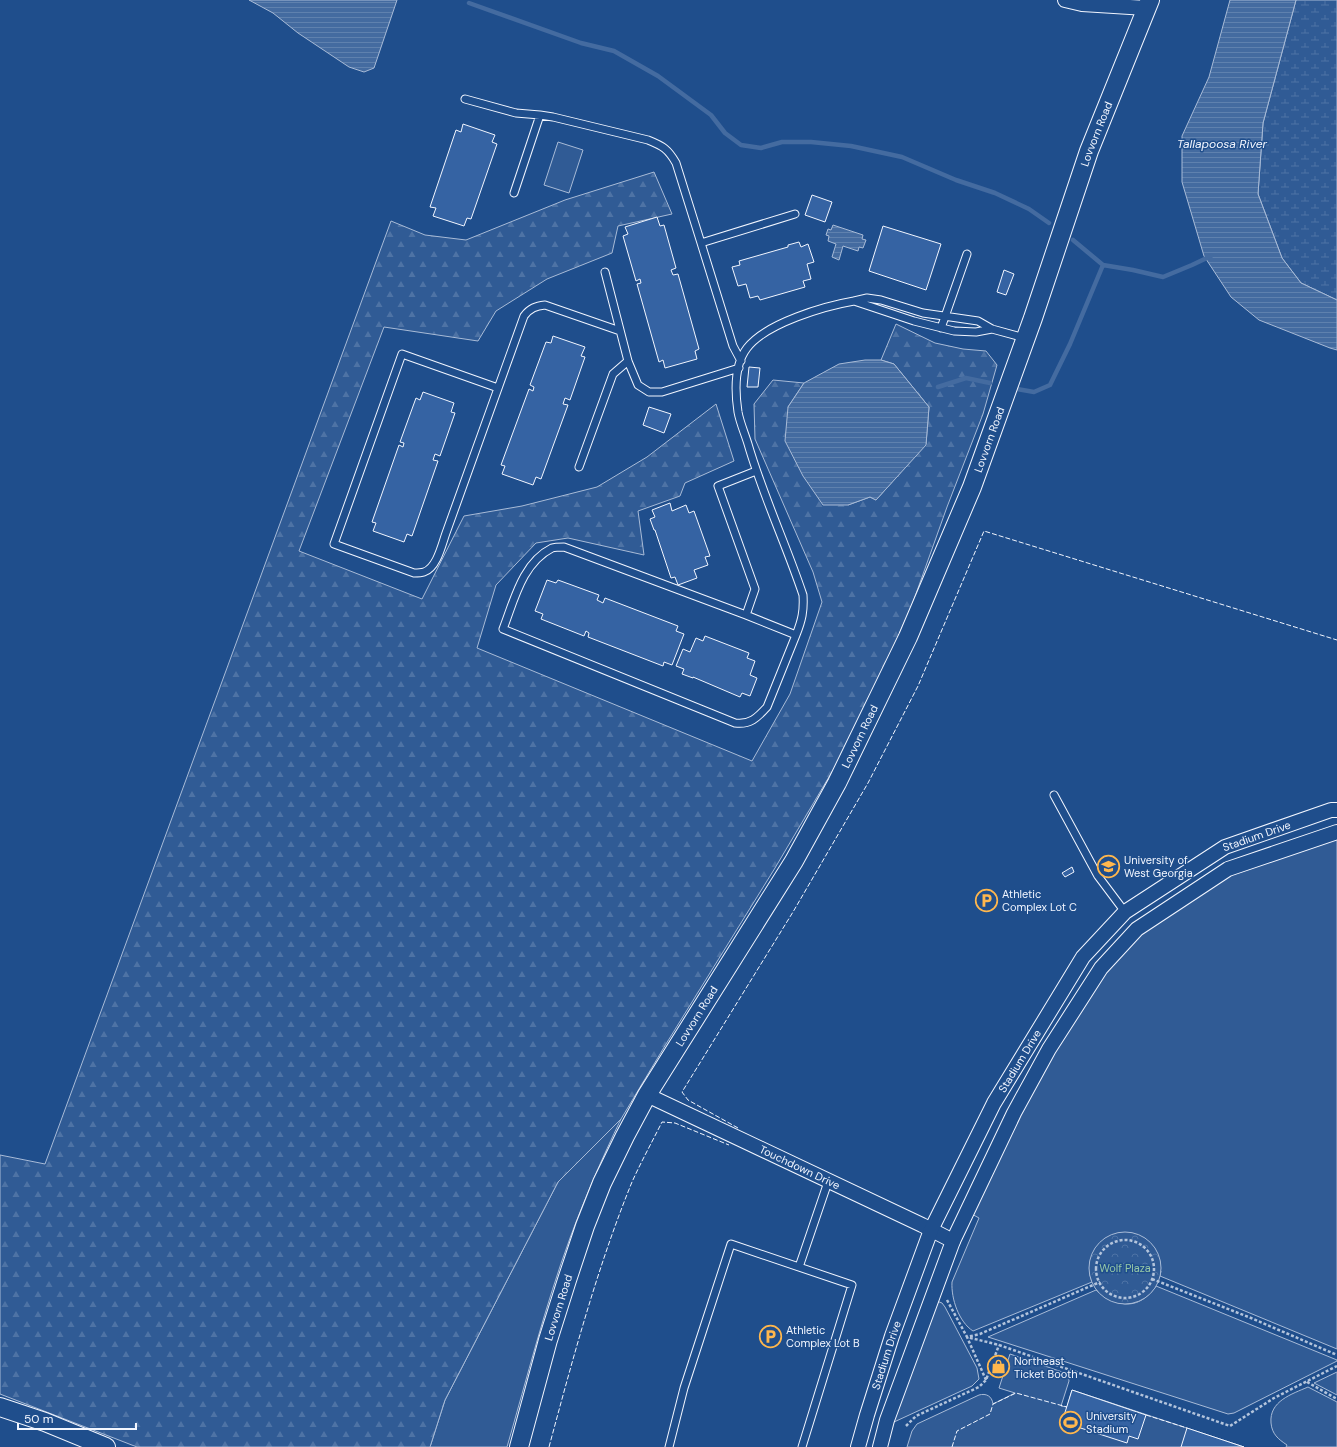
<svg xmlns="http://www.w3.org/2000/svg" width="1337" height="1447" font-family="'DM Sans',sans-serif">
<style>
.green{fill:#305b95;stroke:#a8bbd7}
.forest{fill:url(#forest-firs);stroke:#a8bbd7}
.wetland{fill:url(#wetland-marsh);stroke:#a8bbd7}
.park{fill:url(#park-crowns);stroke:#a8bbd7}
.water{fill:url(#water-rules);stroke:#a8bbd7}
.lines{fill:none;stroke-linecap:round;stroke-linejoin:round}
.stream{stroke:#446ba0;stroke-width:4.5}
.building{fill:#3563a3;stroke:#f2f6ff}
.service-casing{stroke:#f2f6ff;stroke-width:9}
.minor-casing{stroke:#f2f6ff;stroke-width:16}
.tertiary-casing{stroke:#f2f6ff;stroke-width:20}
.path{stroke:#b3c4dc;stroke-width:2.5;stroke-dasharray:3 2;stroke-linecap:butt}
.service{stroke:#1f4e8c;stroke-width:7}
.minor{stroke:#1f4e8c;stroke-width:14}
.tertiary{stroke:#1f4e8c;stroke-width:18}
.fence{stroke:#f2f6ff;stroke-width:1;stroke-dasharray:5 2;stroke-linecap:butt}
.labels{text-anchor:middle;stroke-width:3;stroke-linejoin:round;paint-order:stroke}
.street-label{font-size:11px;fill:#f2f6ff;stroke:#1f4e8c}
.poi-label{font-size:11px;fill:#f2f6ff;stroke:#1f4e8c;text-anchor:start}
.park-label{font-size:11px;fill:#97c8a6;stroke:#1f4e8c}
.water-label{font-size:12px;font-style:italic;fill:#f2f6ff;stroke:#1f4e8c}
</style>
<defs>
<pattern id="forest-firs" width="22" height="20" patternUnits="userSpaceOnUse"><rect width="22" height="20" fill="#305b95"/><path d="M5 1l3.5 6h-7zM16 11l3.5 6h-7z" fill="#4e73a5"/></pattern>
<pattern id="wetland-marsh" width="20" height="14" patternUnits="userSpaceOnUse"><rect width="20" height="14" fill="#305b95"/><path d="M1 5h8M5 5V1M11 12h8M15 12V8" fill="none" stroke="#4e73a5"/></pattern>
<pattern id="park-crowns" width="20" height="18" patternUnits="userSpaceOnUse"><rect width="20" height="18" fill="#305b95"/><path d="M2 6a3 3 0 1 1 6 0M12 15a3 3 0 1 1 6 0" fill="none" stroke="#4e73a5"/></pattern>
<pattern id="water-rules" width="6" height="5" patternUnits="userSpaceOnUse"><rect width="6" height="5" fill="#446ba0"/><path d="M0 2.5h6" fill="none" stroke="#5f81ae"/></pattern>
</defs>
<rect width="100%" height="100%" fill="#1f4e8c"/>
<path class="green" d="M 558,142 L 583,150 L 569,193 L 544,185 Z
M 1337,836 L 1337,1349 L 1160,1276 L 1161,1271 L 1090,1275 L 1092,1282 L 973,1331 C 959,1322 951,1299 952,1282 L 979,1218 L 970,1213 L 994,1159 L 1091,989 L 1144,931 L 1233,872 Z
M 621,1119 C 602,1158 585,1198 570,1238 C 545,1306 527,1378 507,1447 L 430,1447 L 445,1400 L 558,1182 Z
M 1156,1286 L 1337,1360 L 1337,1361 L 1234,1413 L 1228,1414 L 988,1337 L 1096,1290 C 1101,1295 1106,1297 1112,1300 C 1130,1309 1145,1302 1156,1286 Z
M 934,1300 L 942,1303 L 945,1307 L 977,1368 L 979,1379 L 972,1386 L 894,1422 L 894,1418 Z
M 1010,1354 L 1068,1374 L 1069,1381 L 1061,1406 L 1067,1407 L 1072,1390 L 1244,1447 L 907,1447 L 912,1431 L 917,1424 L 979,1395 C 986,1393 992,1396 993,1404 L 1015,1393 L 999,1388 Z
M 1337,1372 L 1337,1395 L 1314,1383 Z
M 1308,1387 L 1337,1402 L 1337,1447 L 1286,1447 L 1287,1445 C 1278,1439 1272,1434 1271,1423 C 1269,1401 1292,1394 1308,1387 Z"/>
<path class="forest" d="M 654,172 L 672,214 L 618,226 L 612,253 L 547,279 L 496,311 L 478,341 L 384,327 L 299,551 L 422,599 L 464,516 L 522,506 L 597,487 L 647,457 L 716,404 L 734,461 L 685,483 L 680,496 L 638,511 L 644,555 L 568,538 L 536,543 L 496,585 L 477,648 L 752,761 L 790,694 L 822,602 L 813,572 L 755,439 L 754,404 L 773,380 L 804,383 L 788,407 L 848,505 L 870,497 L 876,500 L 926,444 L 929,407 L 894,364 L 881,360 L 896,324 L 935,343 L 963,349 L 986,351 L 997,365 L 983,414 L 947,507 L 912,605 L 855,733 L 775,868 L 666,1044 L 621,1119 L 558,1182 L 445,1400 L 430,1447 L 137,1447 L 0,1394 L 0,1155 L 45,1164 L 391,221 L 425,235 L 466,240 L 565,200 Z"/>
<path class="wetland" d="M 1296,0 L 1337,0 L 1337,300 L 1301,283 L 1282,258 L 1258,194 L 1263,123 Z"/>
<path class="park" d="M1089 1268a36 36 0 1 1 72 0a36 36 0 1 1-72 0Z"/>
<path class="water" d="M 249,0 L 397,0 L 374,68 L 364,72 L 349,67 L 298,33 L 273,13 Z
M 1230,0 L 1296,0 L 1263,123 L 1258,194 L 1282,258 L 1301,283 L 1337,300 L 1337,350 L 1330,348 L 1259,320 L 1231,297 L 1204,256 L 1182,182 L 1182,136 L 1209,77 Z
M 833,225 L 863,235 L 862,239 L 866,240 L 863,248 L 859,247 L 858,251 L 843,246 L 839,260 L 832,257 L 836,244 L 828,241 L 829,236 L 826,235 L 828,229 L 831,230 Z
M 865,360 L 881,360 L 894,364 L 929,407 L 926,445 L 876,500 L 870,497 L 848,505 L 823,505 L 803,476 L 785,441 L 788,407 L 804,383 L 839,364 Z"/>
<g class="lines">
<path class="stream" d="M 469,3 L 581,43 L 614,51 L 658,76 L 711,115 L 725,133 L 741,145 L 761,148 L 782,142 L 811,142 L 851,146 L 902,157 L 956,180 L 995,193 L 1029,209 L 1049,223
M 1073,240 L 1103,265 L 1133,270 L 1163,277 L 1192,265 L 1211,256
M 938,387 L 966,378 L 990,383
M 1017,389 L 1034,392 L 1050,385 L 1070,344 L 1103,265"/>
</g>
<path class="building" d="M 463,124 L 495,135 L 492,142 L 497,144 L 471,219 L 467,218 L 464,226 L 433,216 L 436,208 L 430,207 L 456,130 L 461,132 Z
M 812,195 L 832,202 L 825,222 L 805,215 Z
M 657,217 L 660,226 L 664,225 L 676,268 L 671,270 L 673,275 L 678,274 L 699,349 L 695,351 L 697,359 L 665,368 L 663,360 L 659,362 L 637,284 L 641,283 L 640,279 L 636,281 L 623,236 L 628,234 L 625,227 Z
M 883,226 L 941,244 L 926,290 L 869,271 Z
M 799,242 L 801,247 L 808,244 L 814,262 L 807,264 L 811,279 L 803,281 L 805,287 L 760,300 L 758,296 L 750,298 L 746,284 L 738,286 L 732,267 L 740,265 L 739,261 L 788,247 L 788,245 Z
M 1004,270 L 1014,274 L 1006,295 L 997,292 Z
M 553,336 L 585,347 L 581,356 L 585,357 L 570,400 L 565,398 L 563,404 L 568,405 L 541,479 L 536,477 L 533,485 L 502,474 L 505,466 L 501,465 L 529,389 L 533,391 L 534,387 L 530,385 L 546,342 L 551,343 Z
M 749,367 L 760,368 L 758,387 L 747,387 Z
M 423,392 L 454,403 L 451,412 L 455,413 L 440,456 L 435,454 L 433,460 L 438,461 L 412,536 L 407,534 L 404,542 L 373,531 L 376,523 L 372,522 L 399,445 L 403,447 L 404,443 L 400,442 L 416,398 L 420,400 Z
M 649,407 L 671,414 L 664,433 L 643,425 Z
M 670,503 L 672,511 L 686,505 L 689,513 L 694,511 L 710,556 L 705,557 L 708,565 L 694,570 L 697,578 L 678,585 L 675,577 L 671,578 L 655,530 L 654,530 L 650,519 L 655,517 L 652,510 Z
M 547,580 L 556,583 L 558,580 L 599,595 L 597,600 L 603,603 L 605,598 L 678,626 L 676,631 L 684,634 L 672,665 L 664,662 L 663,666 L 588,637 L 589,633 L 586,631 L 584,636 L 541,619 L 543,614 L 535,611 Z
M 705,636 L 749,653 L 747,658 L 755,661 L 750,675 L 757,678 L 750,696 L 742,693 L 740,697 L 693,677 L 693,678 L 682,674 L 684,669 L 676,666 L 683,649 L 690,652 L 696,638 L 703,641 Z
M 1072,867 L 1074,872 L 1065,877 L 1062,873 Z
M 997,1358 L 1005,1361 L 999,1376 L 992,1373 Z
M 1072,1390 L 1146,1415 L 1138,1439 L 1129,1436 L 1127,1443 L 1062,1422 Z
M 1187,1428 L 1244,1447 L 1181,1447 Z"/>
<g class="lines">
<defs>
<path id="service" d="M 465,99 L 516,113 L 540,115 L 553,117 L 648,140 C 663,146 668,149 676,163 L 701,243
M 514,193 L 540,115
M 605,272 L 628,361 L 638,385 L 649,392 L 662,392 L 739,368
M 941,328 L 967,254
M 992,329 L 976,332 L 954,331 L 914,321 L 854,301 L 867,298 L 881,300 L 923,313 L 978,321 L 992,329 L 1025,338
M 741,361 L 733,346 L 701,243 L 795,214
M 498,388 L 402,354 L 334,544 L 414,573 C 417,573 421,573 424,572 C 437,568 442,544 446,533 L 524,316 C 530,308 536,306 545,305 L 620,331
M 579,467 L 613,374 L 628,361
M 746,615 L 755,589 L 718,486 L 756,471
M 796,635 L 746,615 L 564,547 C 560,547 555,547 552,548 C 522,563 514,601 503,629 L 735,723 C 750,725 757,718 767,707 L 796,635 C 802,620 804,611 803,595 C 786,544 763,496 748,444 C 745,434 740,423 738,412 C 735,392 734,365 747,348 C 766,323 825,306 854,301
M 1054,795 L 1098,876 L 1125,912
M 799,1267 L 828,1182
M 669,1447 L 684,1388 L 731,1244 L 852,1285 L 802,1447"/>
<g id="minor">
<path d="M 1065,0 L 1082,4 L 1146,8"/>
<path id="s1" d="M 647,1095 L 922,1225 L 953,1241"/>
<path id="s2" d="M 858,1447 L 867,1415 L 892,1336 L 931,1230 L 994,1103 L 1083,957 L 1125,912 L 1225,847 L 1331,810 L 1337,810"/>
<path d="M 880,1447 L 887,1420 L 953,1241 L 1014,1113 L 1049,1049 L 1101,968 L 1137,929 L 1228,869 L 1337,832"/>
</g>
<g id="tertiary">
<path d="M 0,1407 L 45,1422 L 106,1447"/>
<path id="s3" d="M 519,1447 L 548,1340 L 567,1280 L 585,1226 L 602,1183 L 625,1136 L 647,1095 L 794,861 L 837,783 L 908,637 L 972,487 L 1033,318 L 1089,151 L 1150,0"/>
</g>
</defs>
<use href="#service" class="service-casing"/>
<use href="#minor" class="minor-casing"/>
<use href="#tertiary" class="tertiary-casing"/>
<path class="path" d="M1096 1269a29 29 0 1 1 58 0a29 29 0 1 1-58 0Z
M 1152,1279 L 1251,1318 L 1337,1355
M 947,1300 L 967,1337 L 999,1345 L 1230,1426 L 1274,1398 L 1337,1366
M 986,1380 L 967,1337 L 980,1334 L 1100,1282
M 1307,1382 L 1337,1399
M 906,1426 L 916,1416 L 979,1387 L 986,1380 L 999,1345"/>
<use href="#service" class="service"/>
<use href="#minor" class="minor"/>
<use href="#tertiary" class="tertiary"/>
<path class="fence" d="M 738,1128 L 688,1100 L 682,1092 L 793,912 L 868,783 L 918,686 L 984,531 L 1337,640
M 1146,1415 L 1187,1428
M 549,1447 C 573,1358 597,1268 632,1182 C 641,1162 652,1142 662,1122 L 675,1123 L 729,1145
M 952,1447 L 957,1431 L 990,1414 L 993,1404 L 1016,1393 L 1067,1407"/>
</g>
<defs>
<symbol id="university-ring" viewBox="-11 -11 22 22"><circle r="9.5" fill="#1f4e8c" stroke="#ffb74d" stroke-width="1.5"/><path d="M0-5L7-2L0 1L-7-2ZM-4 1L0 2.5L4 1V4Q0 6-4 4Z" fill="#ffb74d"/></symbol>
<symbol id="parking-ring" viewBox="-11 -11 22 22"><circle r="9.5" fill="#1f4e8c" stroke="#ffb74d" stroke-width="1.5"/><path d="M-3.5-5.5H1a3.5 3.5 0 0 1 0 7H-1V5.5H-3.5ZM-1-3.4V-.6H.8a1.4 1.4 0 0 0 0-2.8Z" fill="#ffb74d"/></symbol>
<symbol id="shop-ring" viewBox="-11 -11 22 22"><circle r="9.5" fill="#1f4e8c" stroke="#ffb74d" stroke-width="1.5"/><path d="M-5-2.5h2.3a2.7 3.5 0 0 1 5.4 0H5L5.5 6h-11ZM-1.5-2.5h3a1.5 2.3 0 0 0-3 0Z" fill="#ffb74d"/></symbol>
<symbol id="stadium-ring" viewBox="-11 -11 22 22"><circle r="9.5" fill="#1f4e8c" stroke="#ffb74d" stroke-width="1.5"/><path d="M0-5a6.5 5 0 1 0 0 10a6.5 5 0 1 0 0-10ZM-3.5-1.8h7v3.6h-7Z" fill="#ffb74d"/></symbol>
</defs>
<g fill-rule="evenodd">
<use href="#university-ring" x="1096" y="854" width="25" height="25"/>
<use href="#parking-ring" x="974" y="888" width="25" height="25"/>
<use href="#parking-ring" x="758" y="1324" width="25" height="25"/>
<use href="#shop-ring" x="986" y="1354" width="25" height="25"/>
<use href="#stadium-ring" x="1058" y="1410" width="25" height="25"/>
</g>
<g class="labels">
<g class="street-label">
<text dy="4" stroke="none"><textPath href="#s3" startOffset="1441">Lovvorn Road</textPath></text>
<text dy="4" stroke="none"><textPath href="#s3" startOffset="1117">Lovvorn Road</textPath></text>
<text dy="4" stroke="none"><textPath href="#s3" startOffset="793">Lovvorn Road</textPath></text>
<text dy="4" stroke="none"><textPath href="#s2" startOffset="756">Stadium Drive</textPath></text>
<text dy="4" stroke="none"><textPath href="#s3" startOffset="469">Lovvorn Road</textPath></text>
<text dy="4" stroke="none"><textPath href="#s2" startOffset="420">Stadium Drive</textPath></text>
<text dy="4" stroke="none"><textPath href="#s1" startOffset="169">Touchdown Drive</textPath></text>
<text dy="4" stroke="none"><textPath href="#s3" startOffset="145">Lovvorn Road</textPath></text>
<text dy="4" stroke="none"><textPath href="#s2" startOffset="96">Stadium Drive</textPath></text>
</g>
<g class="poi-label">
<text x="1124" y="864">University of<tspan x="1124" dy="13">West Georgia</tspan></text>
<text x="1002" y="898">Athletic<tspan x="1002" dy="13">Complex Lot C</tspan></text>
<text x="786" y="1334">Athletic<tspan x="786" dy="13">Complex Lot B</tspan></text>
<text x="1014" y="1365">Northeast<tspan x="1014" dy="13">Ticket Booth</tspan></text>
<text x="1086" y="1420">University<tspan x="1086" dy="13">Stadium</tspan></text>
</g>
<g class="park-label">
<text x="1125" y="1272">Wolf Plaza</text>
</g>
<g class="water-label">
<text x="1222" y="148">Tallapoosa River</text>
</g>
</g>
<path d="M18 1423v6h118v-6" fill="none" stroke="#f2f6ff" stroke-width="2"/>
<text x="24" y="1423" font-size="12" fill="#f2f6ff" stroke="#1f4e8c" stroke-width="3" paint-order="stroke">50 m</text>
</svg>
